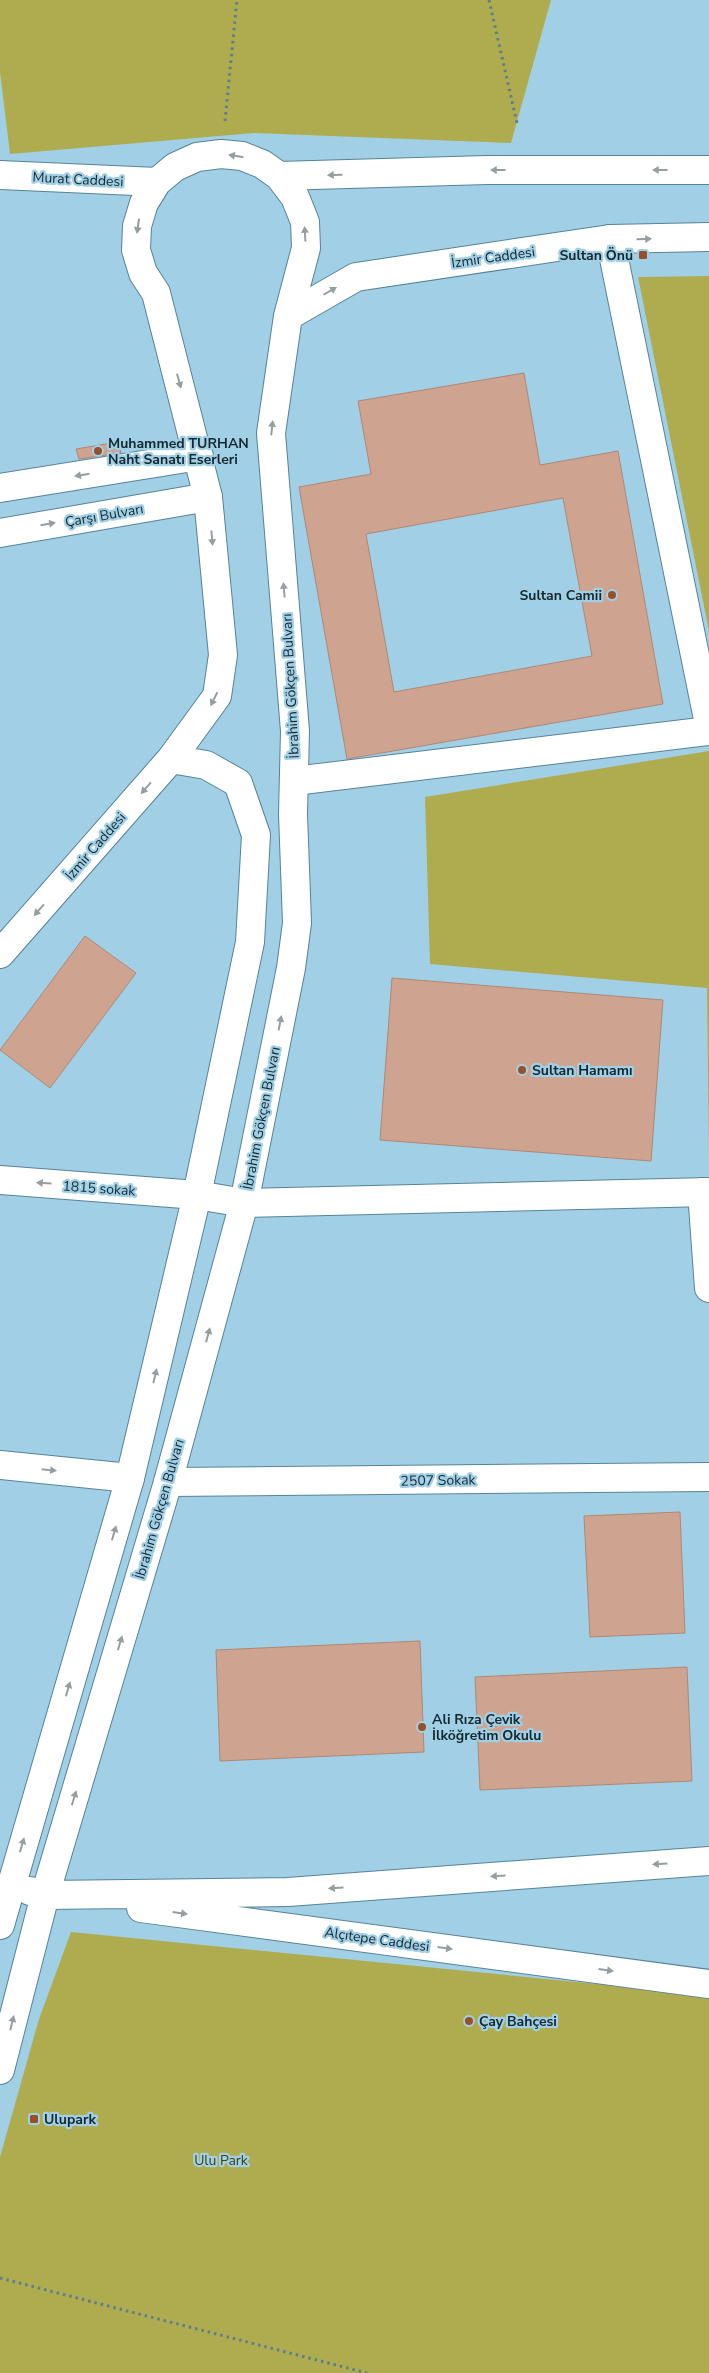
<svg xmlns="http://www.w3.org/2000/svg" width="709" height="2373" font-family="'Nunito Sans',sans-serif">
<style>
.green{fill:#afac4f}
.building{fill:#cea490;stroke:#af8773;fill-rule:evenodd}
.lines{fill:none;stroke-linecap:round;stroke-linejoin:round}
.minor-casing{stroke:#568397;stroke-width:30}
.major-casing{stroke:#568397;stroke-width:30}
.path{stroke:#5d7e8d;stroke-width:3;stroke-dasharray:2.5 4;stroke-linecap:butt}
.minor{stroke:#fff;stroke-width:28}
.major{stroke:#fff;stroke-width:28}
.oneway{fill:#959ea1}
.poi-dot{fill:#97502a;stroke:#a1d0e6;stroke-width:2}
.labels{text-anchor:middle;stroke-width:4.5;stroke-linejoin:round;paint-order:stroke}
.street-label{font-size:14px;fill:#14272f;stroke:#a1d0e6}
.poi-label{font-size:14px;font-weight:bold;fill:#14272f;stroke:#a1d0e6;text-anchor:start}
.park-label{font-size:14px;fill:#434109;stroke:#a1d0e6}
</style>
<rect width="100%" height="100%" fill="#a1d0e6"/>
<path class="green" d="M 0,0 L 551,0 L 511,143 L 254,133 L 10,154 L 0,72 Z
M 709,276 L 709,631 L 638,277 Z
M 709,751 L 709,1157 L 707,988 L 430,964 L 425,797 Z
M 71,1932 L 709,1995 L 709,2373 L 0,2373 L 0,2157 L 39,2019 Z"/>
<path class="building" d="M 524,373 L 540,465 L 618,451 L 663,704 L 347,759 L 299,487 L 371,474 L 358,401 ZM 563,498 L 592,656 L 394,692 L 366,534 Z
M 118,442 L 121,453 L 79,459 L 76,449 Z
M 85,936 L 136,973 L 50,1088 L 0,1050 Z
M 392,978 L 663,1000 L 651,1161 L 380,1140 Z
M 680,1512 L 685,1633 L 590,1637 L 584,1516 Z
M 420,1641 L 424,1752 L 220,1761 L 216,1650 Z
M 687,1667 L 692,1781 L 480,1790 L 475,1677 Z"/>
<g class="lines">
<defs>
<path id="minor" d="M 610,239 L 709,724
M 0,488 L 199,456
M 0,533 L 208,497
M 294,781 L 709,731
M 0,1180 L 197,1195
M 702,1192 L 709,1288
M 244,1203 L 709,1192
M 0,1465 L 130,1478
M 168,1482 L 709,1477"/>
<path id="major" d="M 0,175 L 157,182
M 279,176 L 487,170 L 709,170
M 288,316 L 356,277 L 610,239 L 709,237
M 0,954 L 171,759 L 217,696 L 223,655 L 208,497 L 156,293 L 143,273 L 136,250 L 137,226 L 144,203 L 157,182 L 175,167 L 197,157 L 221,154 L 242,156 L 262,164 L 279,176 L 295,197 L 305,222 L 306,248 L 288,316 L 271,433 L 295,731 L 293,814 L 297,923 L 291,968 L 244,1203 L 168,1482 L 45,1895 L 0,2070
M 197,1195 L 244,1203
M 30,1891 L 45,1895 L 288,1892 L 709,1861
M 141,1908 L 709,1984
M 0,1925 L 130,1478 L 197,1195 L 250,942 L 256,835 L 238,783 L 206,765 L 171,759"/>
</defs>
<use href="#minor" class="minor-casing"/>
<use href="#major" class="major-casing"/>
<path class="path" d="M 489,0 L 517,123
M 225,121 L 237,0
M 0,2278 L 367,2373"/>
<use href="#minor" class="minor"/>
<use href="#major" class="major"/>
</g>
<defs><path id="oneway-solid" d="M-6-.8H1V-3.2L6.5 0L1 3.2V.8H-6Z" transform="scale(1.25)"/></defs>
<g class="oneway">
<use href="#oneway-solid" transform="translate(236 156) rotate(-171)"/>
<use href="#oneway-solid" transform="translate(498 170) rotate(-180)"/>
<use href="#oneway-solid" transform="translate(660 170) rotate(-180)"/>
<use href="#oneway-solid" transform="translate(335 175) rotate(178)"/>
<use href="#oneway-solid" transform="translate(138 226) rotate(98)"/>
<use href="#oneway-solid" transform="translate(305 234) rotate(-93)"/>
<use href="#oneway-solid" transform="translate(644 239) rotate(-1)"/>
<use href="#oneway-solid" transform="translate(330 291) rotate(-30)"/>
<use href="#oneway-solid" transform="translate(179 381) rotate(75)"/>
<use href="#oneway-solid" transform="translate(272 428) rotate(-84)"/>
<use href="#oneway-solid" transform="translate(82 475) rotate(171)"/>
<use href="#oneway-solid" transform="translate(48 524) rotate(-10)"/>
<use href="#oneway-solid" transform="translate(212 538) rotate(85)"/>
<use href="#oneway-solid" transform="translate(284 590) rotate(-95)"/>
<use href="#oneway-solid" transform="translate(214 699) rotate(117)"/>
<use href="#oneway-solid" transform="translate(146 788) rotate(131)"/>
<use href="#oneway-solid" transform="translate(39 910) rotate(131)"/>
<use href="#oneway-solid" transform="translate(280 1023) rotate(-79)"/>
<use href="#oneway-solid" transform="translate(44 1183) rotate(-176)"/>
<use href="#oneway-solid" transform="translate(208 1335) rotate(-75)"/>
<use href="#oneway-solid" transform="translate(155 1376) rotate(-77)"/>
<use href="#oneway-solid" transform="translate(49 1470) rotate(6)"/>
<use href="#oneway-solid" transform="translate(114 1533) rotate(-74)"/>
<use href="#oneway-solid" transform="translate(120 1643) rotate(-73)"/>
<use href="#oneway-solid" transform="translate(68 1689) rotate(-74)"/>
<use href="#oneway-solid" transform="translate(74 1798) rotate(-73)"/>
<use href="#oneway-solid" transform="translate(22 1845) rotate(-74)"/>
<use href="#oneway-solid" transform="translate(660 1864) rotate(176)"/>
<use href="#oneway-solid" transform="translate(498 1876) rotate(176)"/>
<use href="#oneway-solid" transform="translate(336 1888) rotate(176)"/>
<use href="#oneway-solid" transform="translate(180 1913) rotate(8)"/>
<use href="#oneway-solid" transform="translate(445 1948) rotate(8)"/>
<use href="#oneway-solid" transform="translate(606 1970) rotate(8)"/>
<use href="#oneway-solid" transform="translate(12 2023) rotate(-76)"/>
</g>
<g class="poi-dot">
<rect x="638" y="250" width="10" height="10" rx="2.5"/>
<circle cx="98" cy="451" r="5"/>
<circle cx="612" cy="595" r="5"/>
<circle cx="522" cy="1070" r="5"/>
<circle cx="422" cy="1727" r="5"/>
<circle cx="469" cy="2021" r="5"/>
<rect x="29" y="2114" width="10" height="10" rx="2.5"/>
</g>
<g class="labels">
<g class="street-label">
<text transform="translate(78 179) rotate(3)" y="5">Murat Caddesi</text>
<text transform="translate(493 257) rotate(-8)" y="5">İzmir Caddesi</text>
<text transform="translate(104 515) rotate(-10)" y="5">Çarşı Bulvarı</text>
<text transform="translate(290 686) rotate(-93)" y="5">İbrahim Gökçen Bulvarı</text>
<text transform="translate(95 846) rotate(-49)" y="5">İzmir Caddesi</text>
<text transform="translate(261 1118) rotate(-79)" y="5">İbrahim Gökçen Bulvarı</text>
<text transform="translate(99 1188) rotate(4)" y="5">1815 sokak</text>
<text transform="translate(438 1480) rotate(-1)" y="5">2507 Sokak</text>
<text transform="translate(159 1509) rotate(-74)" y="5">İbrahim Gökçen Bulvarı</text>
<text transform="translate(377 1939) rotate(8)" y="5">Alçıtepe Caddesi</text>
</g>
<g class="poi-label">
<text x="633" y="260" text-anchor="end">Sultan Önü</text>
<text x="108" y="448">Muhammed TURHAN<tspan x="108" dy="16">Naht Sanatı Eserleri</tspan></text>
<text x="602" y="600" text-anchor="end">Sultan Camii</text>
<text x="532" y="1075">Sultan Hamamı</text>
<text x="432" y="1724">Ali Rıza Çevik<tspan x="432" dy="16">İlköğretim Okulu</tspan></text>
<text x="479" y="2026">Çay Bahçesi</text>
<text x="44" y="2124">Ulupark</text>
</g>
<g class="park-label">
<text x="221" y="2165">Ulu Park</text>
</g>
</g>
</svg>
